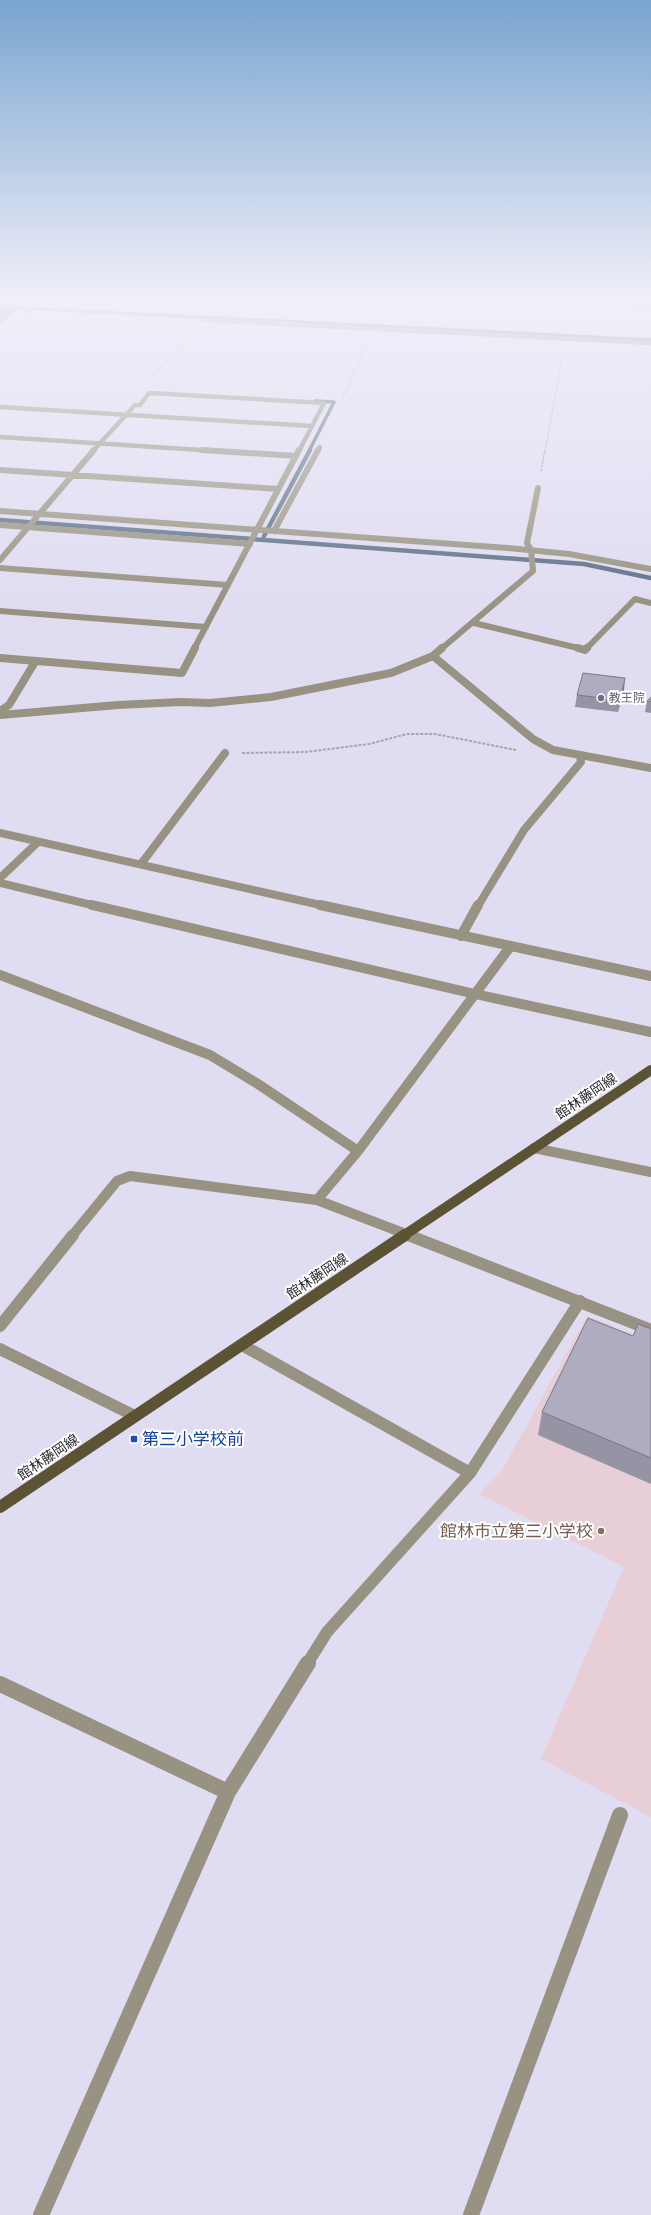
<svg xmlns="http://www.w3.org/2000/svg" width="651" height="2215" font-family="Rubik,'Noto Sans JP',sans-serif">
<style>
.education{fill:#e7ced7}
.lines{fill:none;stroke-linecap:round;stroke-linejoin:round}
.stream-far1{stroke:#5c6f86;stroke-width:3.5}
.stream{stroke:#5c6f86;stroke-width:4.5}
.path-far2{stroke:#a6a3b5;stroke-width:1;stroke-dasharray:2 1;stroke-linecap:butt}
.path-far1{stroke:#a6a3b5;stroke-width:1.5;stroke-dasharray:2.5 1;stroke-linecap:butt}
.path{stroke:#a6a3b5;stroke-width:2;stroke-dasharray:3 1.5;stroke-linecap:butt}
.minor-far5{stroke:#979281;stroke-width:4.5}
.minor-far4{stroke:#979281;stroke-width:6}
.minor-far3{stroke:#979281;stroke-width:8}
.minor-far2{stroke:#979281;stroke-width:10}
.minor-far1{stroke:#979281;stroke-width:12}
.minor{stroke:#979281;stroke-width:16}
.major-far1{stroke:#5c5335;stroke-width:10}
.major{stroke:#5c5335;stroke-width:12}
.wall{fill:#9693a5}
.shaded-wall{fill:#7a7886}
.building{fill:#afabc0;stroke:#7a7886}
.worship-dot{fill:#6b7280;stroke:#fff;stroke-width:1.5}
.transit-dot{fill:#1a4fb4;stroke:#fff;stroke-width:1.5}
.education-dot{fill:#8d6e63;stroke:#fff;stroke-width:1.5}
.labels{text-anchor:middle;stroke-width:4;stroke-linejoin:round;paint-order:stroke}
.far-worship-label{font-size:12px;fill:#5b616d;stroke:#fff;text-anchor:start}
.street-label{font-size:14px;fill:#28272f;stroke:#fff}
.near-transit-label{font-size:17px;fill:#164399;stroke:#fff;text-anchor:start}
.near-education-label{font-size:17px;fill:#785e54;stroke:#fff;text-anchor:end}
</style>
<rect width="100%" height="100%" fill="#e0dcf2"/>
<path class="education" d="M 587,1316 L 651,1341 L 651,1817 L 541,1759 L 624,1567 L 479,1494 L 501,1472 Z"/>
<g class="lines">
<path class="stream-far1" d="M 0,307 L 651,340
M 309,451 L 334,402 L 315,401"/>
<path class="stream" d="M 0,520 L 584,564 L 651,578
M 264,536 L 310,450"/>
<path class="path-far2" d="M 214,304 L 221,297
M 383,313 L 391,297
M 0,333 L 13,322
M 152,377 L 191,332
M 341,401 L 368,344
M 545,451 L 563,354"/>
<path class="path-far1" d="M 541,471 L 545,450"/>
<path class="path" d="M 242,753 L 306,752 L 369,744 L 407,734 L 435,734 L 516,750"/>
<path class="minor-far5" d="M 435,297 L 651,306
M 26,312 L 44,297
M 201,320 L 651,343
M 0,407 L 311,426
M 0,437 L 217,451
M 93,451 L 135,405 L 140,405 L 149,393 L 324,403 L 299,451
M 318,451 L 320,447"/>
<path class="minor-far4" d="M 202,450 L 296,456
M 0,470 L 278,489
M 0,511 L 508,548 L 569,554 L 651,569
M 0,525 L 250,544
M 274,531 L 318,450
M 0,560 L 94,450
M 0,568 L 228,585
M 0,611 L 206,627
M 474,623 L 582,649
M 194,649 L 299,450
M 441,649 L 533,571 L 531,550 L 527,543 L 538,488
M 586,649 L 635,599 L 651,603"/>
<path class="minor-far3" d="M 578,648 L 585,650 L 587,648
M 433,656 L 533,739 L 553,750 L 651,768
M 0,658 L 182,673 L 195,648
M 0,711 L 9,705 L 35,662
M 0,715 L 118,705 L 180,702 L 210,703 L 271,697 L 391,673 L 433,656 L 442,648
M 0,833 L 325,906
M 141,864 L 225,753
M 0,878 L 38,842
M 0,883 L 96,906
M 478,906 L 524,830 L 581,762 L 580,755"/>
<path class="minor-far2" d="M 92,905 L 475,994 L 651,1032
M 320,905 L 651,976
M 461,936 L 478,905
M 0,975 L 210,1055 L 258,1084 L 358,1151
M 534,1148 L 651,1172
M 317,1200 L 358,1151 L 510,947
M 72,1236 L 117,1181 L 130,1176 L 317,1200 L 411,1236"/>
<path class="minor-far1" d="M 408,1235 L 651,1330
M 0,1326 L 73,1235
M 242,1345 L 470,1473 L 580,1301
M 0,1349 L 135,1416
M 307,1664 L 327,1632 L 470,1473"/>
<path class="minor" d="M 0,1684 L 228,1792
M 41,2215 L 228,1792 L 308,1663
M 471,2215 L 620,1815"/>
<path class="major-far1" d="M 403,1236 L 651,1070"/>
<path class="major" d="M 0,1507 L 405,1235"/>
</g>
<path class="wall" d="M 624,690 L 618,712 L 575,707 L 577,695 Z
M 651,697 L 651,713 L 645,712 L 647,701 Z
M 651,1329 L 651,1484 L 538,1435 L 542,1412 L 633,1336 Z"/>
<path class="shaded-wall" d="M 14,297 L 33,297 L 0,324 L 0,308 Z
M 625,678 L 624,690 L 618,712 L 620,700 Z"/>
<path class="building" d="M 0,297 L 14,297 L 0,308 Z
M 583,673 L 625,678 L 620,700 L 577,695 Z
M 651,697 L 651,702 L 647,701 Z
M 588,1318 L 633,1336 L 638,1324 L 651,1329 L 651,1458 L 542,1412 Z"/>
<linearGradient id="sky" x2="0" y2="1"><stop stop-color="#79a5d0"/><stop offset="0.49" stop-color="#f1eff9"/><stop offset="1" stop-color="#f1eff9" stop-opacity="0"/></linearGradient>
<rect width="651" height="607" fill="url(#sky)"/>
<circle class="worship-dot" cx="601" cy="698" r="4"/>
<rect class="transit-dot" x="130" y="1435" width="8" height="8" rx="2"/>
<circle class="education-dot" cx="601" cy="1531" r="4"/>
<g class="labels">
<g class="far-worship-label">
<text x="609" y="702">教王院</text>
</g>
<g class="street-label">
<text transform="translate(586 1096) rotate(-34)" y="5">館林藤岡線</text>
<text transform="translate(317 1276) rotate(-34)" y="5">館林藤岡線</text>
<text transform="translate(48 1457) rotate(-34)" y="5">館林藤岡線</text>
</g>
<g class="near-transit-label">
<text x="142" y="1445">第三小学校前</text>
</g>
<g class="near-education-label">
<text x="593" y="1537">館林市立第三小学校</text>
</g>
</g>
</svg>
